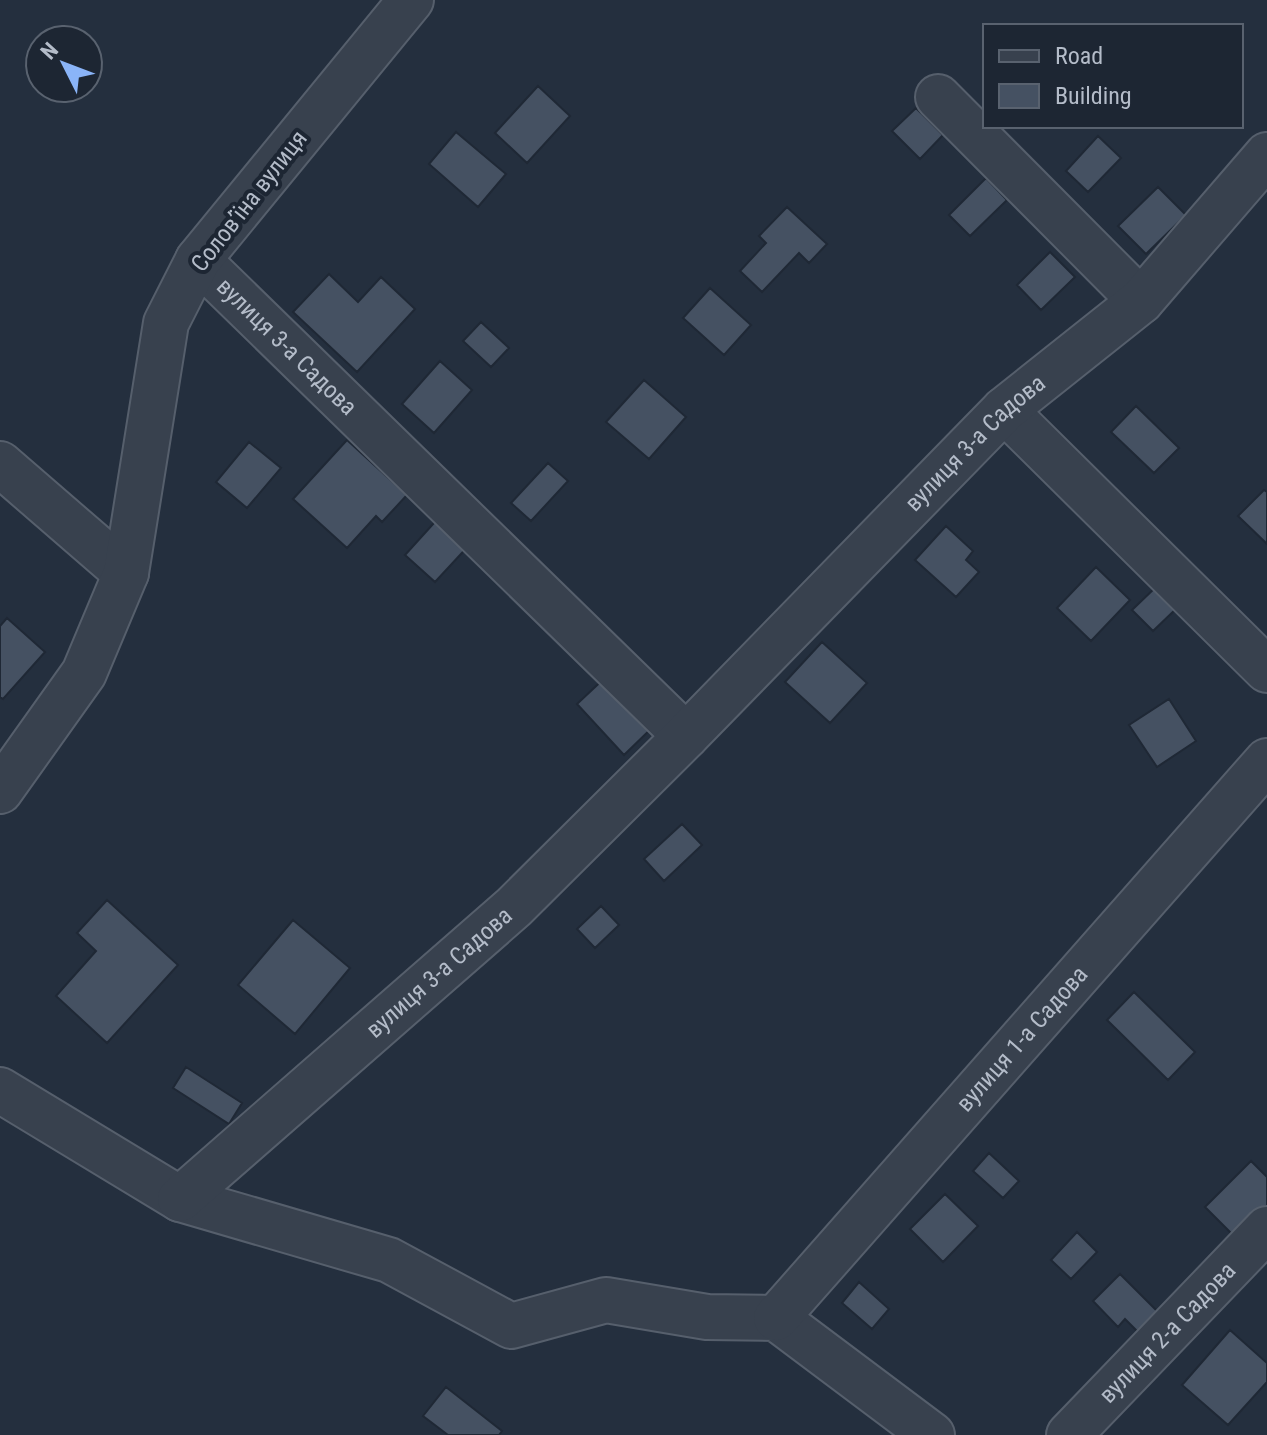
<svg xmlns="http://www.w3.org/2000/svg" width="1267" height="1435" font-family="'Roboto Condensed',sans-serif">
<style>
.building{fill:#455162;stroke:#1f2835;stroke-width:2}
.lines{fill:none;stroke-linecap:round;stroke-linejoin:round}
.minor-casing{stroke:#565f6c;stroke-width:48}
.minor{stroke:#38414e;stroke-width:44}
.labels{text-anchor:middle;stroke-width:8;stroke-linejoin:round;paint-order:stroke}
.street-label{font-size:24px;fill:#b4bcc9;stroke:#1d2633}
</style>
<rect width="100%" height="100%" fill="#242f3e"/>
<path class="building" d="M 538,86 L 570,116 L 527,163 L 495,133 Z
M 916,108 L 943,135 L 920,159 L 892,131 Z
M 456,132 L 506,174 L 478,207 L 429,164 Z
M 1098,136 L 1121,158 L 1088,192 L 1066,171 Z
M 986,178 L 1007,200 L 970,236 L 949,215 Z
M 1158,187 L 1186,215 L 1146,254 L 1118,226 Z
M 787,207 L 827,244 L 809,263 L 799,253 L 762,292 L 740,271 L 766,243 L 759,236 Z
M 1050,252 L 1075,277 L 1041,310 L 1017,285 Z
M 329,274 L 358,302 L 381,277 L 415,309 L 357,372 L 293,312 Z
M 710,288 L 751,325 L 724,355 L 683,318 Z
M 481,322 L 509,348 L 491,367 L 463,341 Z
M 440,361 L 472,390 L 434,433 L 402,404 Z
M 644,380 L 686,417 L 649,459 L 606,422 Z
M 1136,406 L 1179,448 L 1154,473 L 1111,432 Z
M 347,440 L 407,495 L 382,522 L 376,516 L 347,548 L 293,499 Z
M 249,442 L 281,468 L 247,508 L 216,482 Z
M 548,463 L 568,481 L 531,521 L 511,503 Z
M 1264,490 L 1267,492 L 1267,544 L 1238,516 Z
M 443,513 L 473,541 L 435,582 L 405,555 Z
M 946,526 L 973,551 L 966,560 L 979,572 L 956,597 L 915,560 Z
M 1096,567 L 1130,600 L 1091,641 L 1057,608 Z
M 1158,585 L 1179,606 L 1153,631 L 1132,610 Z
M 7,618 L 45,652 L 3,699 L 0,697 L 0,626 Z
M 822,642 L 867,683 L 830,723 L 785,682 Z
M 610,673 L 657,723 L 624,755 L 577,704 Z
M 1169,699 L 1196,741 L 1157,767 L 1129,725 Z
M 682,824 L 702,845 L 664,881 L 644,859 Z
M 107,900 L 178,965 L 107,1043 L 56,996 L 96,951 L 77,933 Z
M 601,906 L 619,925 L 595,948 L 577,929 Z
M 293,920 L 350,968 L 295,1034 L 238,985 Z
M 1134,992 L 1195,1052 L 1168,1080 L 1107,1020 Z
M 186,1067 L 242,1103 L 229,1124 L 173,1088 Z
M 989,1153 L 1019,1181 L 1003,1198 L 973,1171 Z
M 1251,1161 L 1267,1177 L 1267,1205 L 1235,1237 L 1205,1207 Z
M 945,1194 L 978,1226 L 943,1262 L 910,1229 Z
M 1077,1232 L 1097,1252 L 1071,1279 L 1051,1260 Z
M 1120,1274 L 1164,1318 L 1144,1338 L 1125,1319 L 1118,1327 L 1093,1301 Z
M 859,1282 L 889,1309 L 872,1329 L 842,1303 Z
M 1230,1330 L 1267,1363 L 1267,1382 L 1228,1425 L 1182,1385 Z
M 446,1387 L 502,1431 L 499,1435 L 448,1435 L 423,1416 Z"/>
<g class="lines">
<defs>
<g id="minor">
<path d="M 938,97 L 1141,301"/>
<path id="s1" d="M 198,260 L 686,736"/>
<path d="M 1004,410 L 1267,670"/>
<path d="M 0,464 L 126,573"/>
<path d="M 0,791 L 84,673 L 126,573 L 166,323 L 198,260 L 411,0"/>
<path d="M 0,1090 L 180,1199 L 389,1260 L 511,1326 L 606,1300 L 707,1317 L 776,1318 L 932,1435"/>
<path id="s2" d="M 180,1199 L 514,907 L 686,736 L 1004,410 L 1141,301 L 1267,155"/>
<path id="s3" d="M 776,1318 L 1267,761"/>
<path id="s4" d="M 1069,1435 L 1267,1229"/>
</g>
</defs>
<use href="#minor" class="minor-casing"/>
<use href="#minor" class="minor"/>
</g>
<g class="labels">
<g class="street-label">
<text transform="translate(249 201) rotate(-52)" y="8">Соловʼїна вулиця</text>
<text dy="8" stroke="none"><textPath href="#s1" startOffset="124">вулиця 3-а Садова</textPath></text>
<text dy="8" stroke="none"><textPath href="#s2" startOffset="1098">вулиця 3-а Садова</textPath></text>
<text dy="8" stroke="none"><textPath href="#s2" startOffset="344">вулиця 3-а Садова</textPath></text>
<text dy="8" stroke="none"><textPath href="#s3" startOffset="372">вулиця 1-а Садова</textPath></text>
<text dy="8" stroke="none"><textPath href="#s4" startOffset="142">вулиця 2-а Садова</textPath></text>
</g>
</g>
<rect x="983" y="24" width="260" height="104" fill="#1d2633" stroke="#59626f" stroke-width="2"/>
<rect x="999" y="50" width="40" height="12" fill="#38414e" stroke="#59626f" stroke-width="2"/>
<text x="1055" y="64" font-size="24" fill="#b4bcc9">Road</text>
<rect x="999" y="84" width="40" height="24" fill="#455162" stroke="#59626f" stroke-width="2"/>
<text x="1055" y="104" font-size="24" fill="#b4bcc9">Building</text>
<g transform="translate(64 64) rotate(312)"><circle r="38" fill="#1d2633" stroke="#59626f" stroke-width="2"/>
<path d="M0-6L14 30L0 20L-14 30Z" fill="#8ab4f8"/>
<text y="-12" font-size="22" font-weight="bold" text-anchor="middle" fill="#b4bcc9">N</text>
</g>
</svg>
